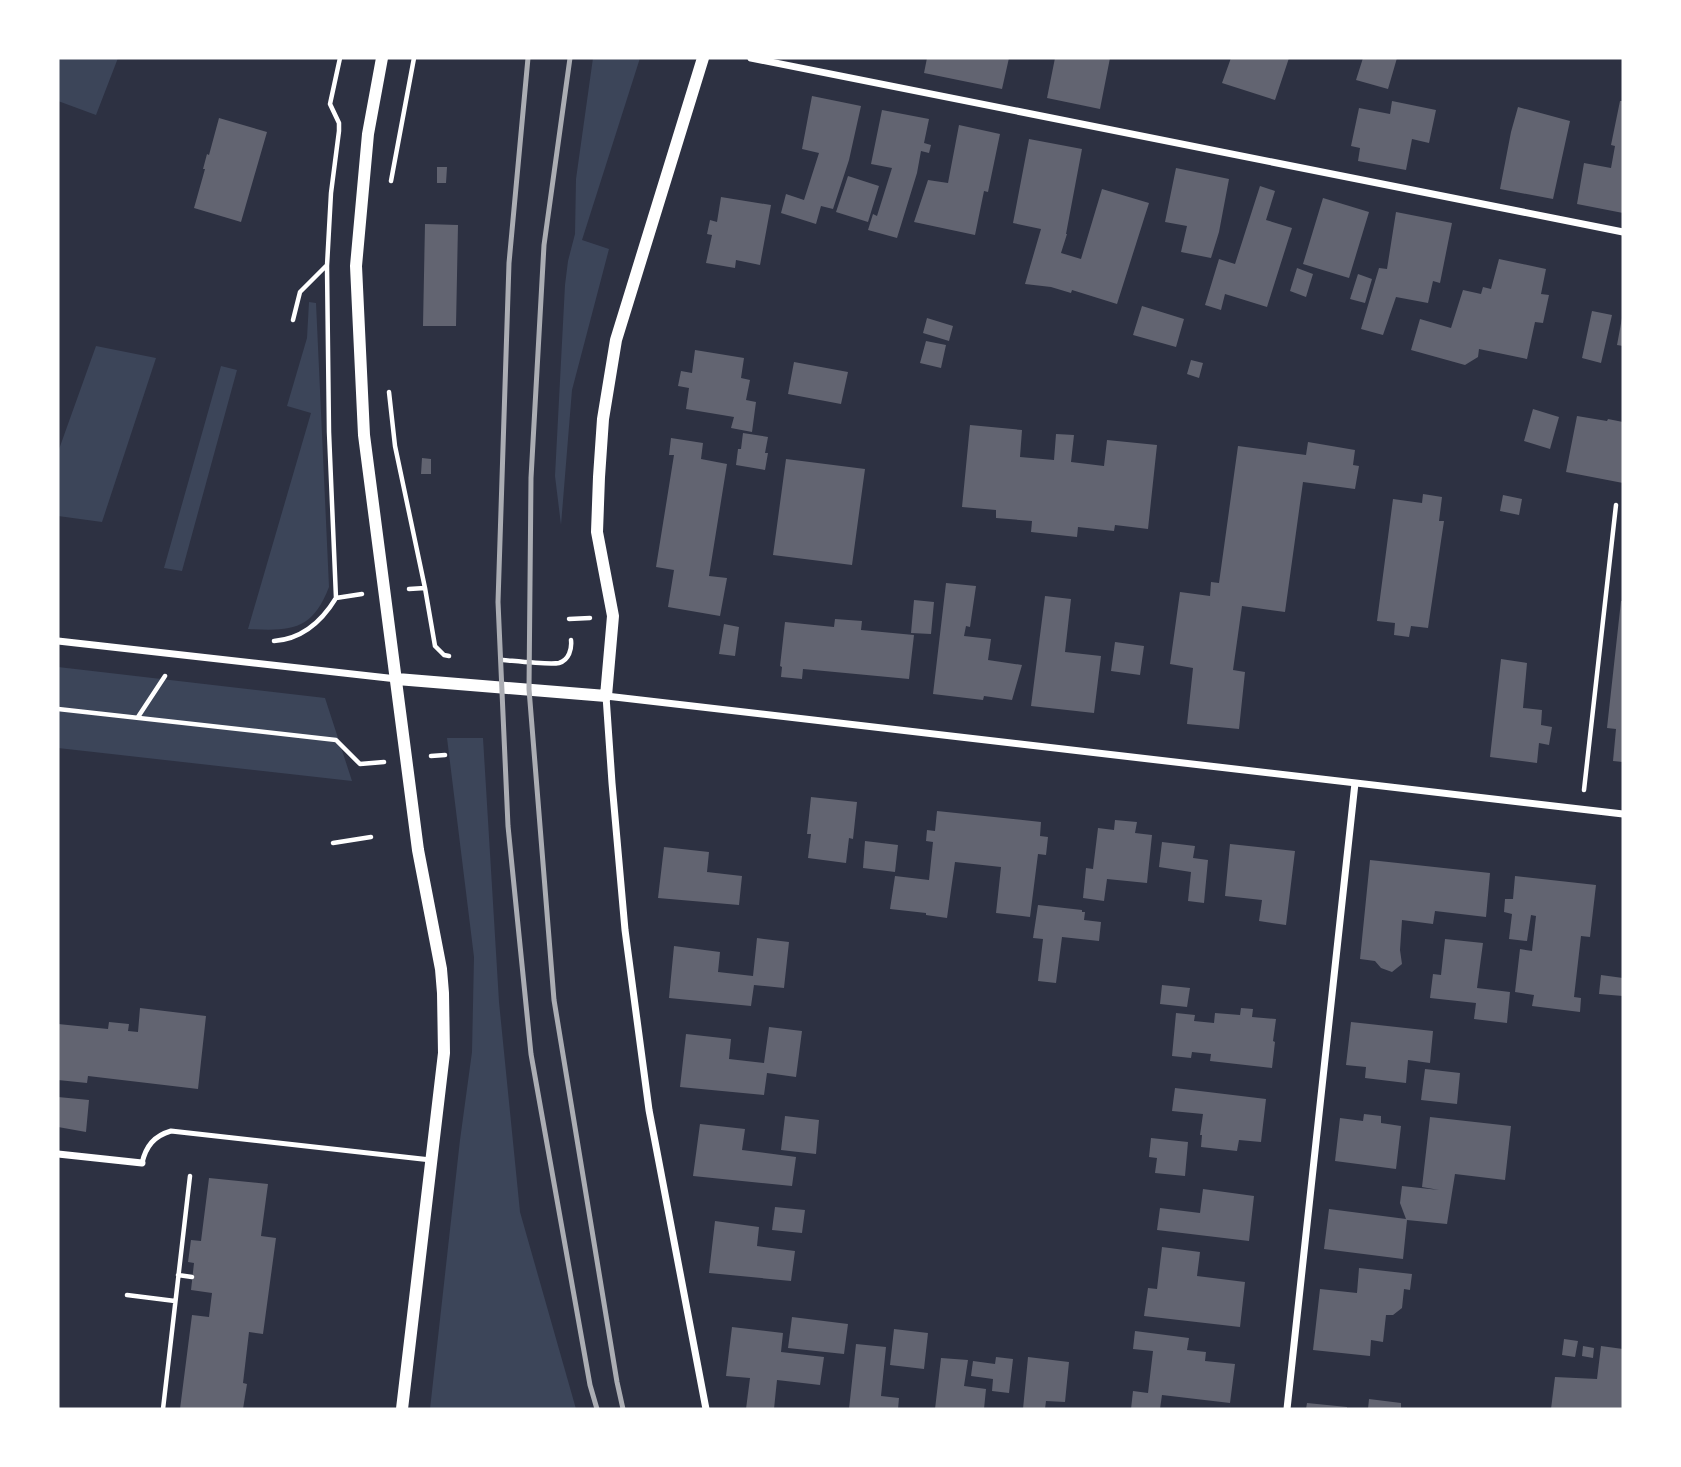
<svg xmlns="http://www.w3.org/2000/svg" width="1681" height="1467" font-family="Literata,serif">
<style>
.green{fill:#3c4559}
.building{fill:#626471}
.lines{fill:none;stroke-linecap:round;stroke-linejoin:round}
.path{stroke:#fff;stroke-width:4.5}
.service{stroke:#fff;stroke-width:5}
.minor{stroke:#fff;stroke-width:7}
.tertiary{stroke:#fff;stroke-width:12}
.rail{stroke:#abadb3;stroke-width:5}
</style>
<rect width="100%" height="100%" fill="#2d3142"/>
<path class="green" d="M 58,58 L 118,58 L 96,115 L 58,101 Z
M 593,58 L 640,58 L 582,240 L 609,249 L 572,390 L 561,525 L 555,476 L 565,285 L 568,261 L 575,234 L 576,179 Z
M 309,302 L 316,303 L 329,587 C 312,631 291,631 248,629 L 311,413 L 287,406 L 307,338 Z
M 96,346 L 156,358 L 102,522 L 58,516 L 58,452 Z
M 221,366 L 237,370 L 182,571 L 164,568 Z
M 58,667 L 325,698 L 352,781 L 58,748 Z
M 447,738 L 483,738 L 499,1002 L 520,1212 L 576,1409 L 430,1409 L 460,1140 L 472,1052 L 474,957 Z"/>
<path class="building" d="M 927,58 L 1009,58 L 1002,89 L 924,73 Z
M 1055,58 L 1110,58 L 1100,109 L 1047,98 Z
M 1231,58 L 1289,58 L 1275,100 L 1222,83 Z
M 1363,58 L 1397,58 L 1388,89 L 1356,80 Z
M 812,96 L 861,106 L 849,160 L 833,209 L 821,206 L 816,224 L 781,213 L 786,194 L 804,200 L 819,153 L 802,149 Z
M 1392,101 L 1436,110 L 1429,143 L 1412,139 L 1406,170 L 1358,161 L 1360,148 L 1351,146 L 1359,108 L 1390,114 Z
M 1620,101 L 1623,101 L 1623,213 L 1577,204 L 1584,163 L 1611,168 L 1615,146 L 1611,145 Z
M 1518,107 L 1570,121 L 1553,199 L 1500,189 L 1511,132 Z
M 882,110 L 929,119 L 924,143 L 931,145 L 929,153 L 921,151 L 917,173 L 897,238 L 868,230 L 873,214 L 877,216 L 892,168 L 871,164 Z
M 219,118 L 267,132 L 241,222 L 194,208 L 205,169 L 203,169 L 207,154 L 209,155 Z
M 959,125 L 1000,134 L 988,192 L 984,191 L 975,235 L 914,222 L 928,180 L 948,183 Z
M 1029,139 L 1082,149 L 1066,234 L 1067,234 L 1061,253 L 1081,259 L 1102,189 L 1149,203 L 1117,304 L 1072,290 L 1071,293 L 1051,287 L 1025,284 L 1041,229 L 1013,223 Z
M 437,167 L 447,167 L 446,183 L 437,183 Z
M 1176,168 L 1229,179 L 1219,232 L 1211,258 L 1181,252 L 1187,226 L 1165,222 Z
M 848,176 L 879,186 L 868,222 L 836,212 Z
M 1260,186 L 1275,191 L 1266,220 L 1292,228 L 1267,307 L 1225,294 L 1221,310 L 1205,305 L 1219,259 L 1235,264 Z
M 721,197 L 771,205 L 760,265 L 736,260 L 735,268 L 706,263 L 712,235 L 707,234 L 710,220 L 717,222 Z
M 1323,198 L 1369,212 L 1349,278 L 1303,264 Z
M 1396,212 L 1452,223 L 1440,283 L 1433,281 L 1428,303 L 1396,297 L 1383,335 L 1361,329 L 1379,268 L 1387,269 Z
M 425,224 L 458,225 L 456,326 L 423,326 Z
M 1499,259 L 1546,269 L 1541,294 L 1549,295 L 1543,323 L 1535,322 L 1527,359 L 1479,349 L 1478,357 L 1465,365 L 1411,350 L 1420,319 L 1451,328 L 1463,290 L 1481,294 L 1483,287 L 1491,289 Z
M 1297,268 L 1313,274 L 1306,297 L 1290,291 Z
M 1358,274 L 1372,279 L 1365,303 L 1350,299 Z
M 1142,306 L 1184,319 L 1176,347 L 1133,335 Z
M 1592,311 L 1612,315 L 1601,363 L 1582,358 Z
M 927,318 L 953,326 L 949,341 L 923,333 Z
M 1622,318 L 1623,319 L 1623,346 L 1617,345 Z
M 926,341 L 946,345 L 941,368 L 920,363 Z
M 695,350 L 744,358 L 741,378 L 750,380 L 746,400 L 756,402 L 752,432 L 731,428 L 734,417 L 686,409 L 689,388 L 678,386 L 681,371 L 692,373 Z
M 1191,360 L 1203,363 L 1199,378 L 1187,374 Z
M 794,362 L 848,372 L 841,404 L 788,394 Z
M 1533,409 L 1559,417 L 1550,449 L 1524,441 Z
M 1577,416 L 1607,421 L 1608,419 L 1623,422 L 1623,483 L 1566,472 Z
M 970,425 L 1022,430 L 1020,457 L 1054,460 L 1056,434 L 1074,435 L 1071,462 L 1104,466 L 1107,440 L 1157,445 L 1148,529 L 1115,525 L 1114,531 L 1078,527 L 1077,537 L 1031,532 L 1032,521 L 996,518 L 996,510 L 962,507 Z
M 743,433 L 768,437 L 765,453 L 768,453 L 765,470 L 736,465 L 738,449 L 741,449 Z
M 671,438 L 703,443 L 701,459 L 727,464 L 709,576 L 727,578 L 720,616 L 668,607 L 674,570 L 656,567 L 674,455 L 669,455 Z
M 1308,442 L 1355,450 L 1353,465 L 1359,466 L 1355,489 L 1303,482 L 1285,612 L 1242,606 L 1233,670 L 1245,672 L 1239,729 L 1187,724 L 1193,668 L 1170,664 L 1180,592 L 1210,596 L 1211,582 L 1219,583 L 1238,446 L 1306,455 Z
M 422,458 L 431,459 L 431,474 L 421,474 Z
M 786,459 L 865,469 L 852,565 L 773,555 Z
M 1423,494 L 1442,497 L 1439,521 L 1444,521 L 1428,628 L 1411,626 L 1409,637 L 1394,635 L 1395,623 L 1377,621 L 1393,499 L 1422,503 Z
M 1503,495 L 1522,499 L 1519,515 L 1500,511 Z
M 946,583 L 976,586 L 970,627 L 966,626 L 964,636 L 991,639 L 988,660 L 1022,665 L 1012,700 L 984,696 L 983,700 L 933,694 Z
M 1045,596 L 1071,599 L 1065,652 L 1101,656 L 1094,713 L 1031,706 Z
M 914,600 L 934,602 L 931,634 L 911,633 Z
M 1621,601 L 1623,601 L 1623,762 L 1613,761 L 1616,729 L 1607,728 Z
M 835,619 L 862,621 L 861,630 L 914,635 L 909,679 L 803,669 L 802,679 L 781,677 L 782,667 L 780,666 L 785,622 L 834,627 Z
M 724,624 L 739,627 L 735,656 L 719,654 Z
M 1115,642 L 1144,646 L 1140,675 L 1111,671 Z
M 1501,659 L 1527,663 L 1523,708 L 1542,710 L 1541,725 L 1552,727 L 1549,745 L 1539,743 L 1537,763 L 1490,757 Z
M 811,797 L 857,802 L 853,839 L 849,838 L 846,863 L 808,858 L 811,834 L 807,834 Z
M 937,811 L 1041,822 L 1040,836 L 1048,837 L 1046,855 L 1038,854 L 1030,917 L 996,913 L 1001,867 L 955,862 L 947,918 L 926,915 L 926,913 L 890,909 L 895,876 L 929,880 L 933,842 L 926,841 L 927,830 L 935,831 Z
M 1115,820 L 1137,822 L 1135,833 L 1152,835 L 1147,883 L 1107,879 L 1104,901 L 1083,898 L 1086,868 L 1093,869 L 1098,828 L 1114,830 Z
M 865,841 L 898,845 L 895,872 L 863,868 Z
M 1162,842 L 1195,846 L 1193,858 L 1208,860 L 1204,903 L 1188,901 L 1191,872 L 1159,867 Z
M 1230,844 L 1295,851 L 1286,925 L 1259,921 L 1262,900 L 1225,896 Z
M 664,847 L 709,852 L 707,872 L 742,876 L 739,905 L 658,898 Z
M 1370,860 L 1490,873 L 1486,917 L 1435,911 L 1433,924 L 1402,920 L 1400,950 L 1402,964 L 1392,972 L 1381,968 L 1375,961 L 1360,959 Z
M 1515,876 L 1596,885 L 1590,937 L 1581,936 L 1574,997 L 1581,998 L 1580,1012 L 1532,1006 L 1534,995 L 1515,992 L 1520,949 L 1532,951 L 1536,916 L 1531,915 L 1527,941 L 1509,939 L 1512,914 L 1504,912 L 1505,899 L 1513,899 Z
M 1038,905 L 1082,910 L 1082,912 L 1085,912 L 1084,920 L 1101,922 L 1099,941 L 1062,937 L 1056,983 L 1038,981 L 1043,939 L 1033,938 Z
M 757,938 L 789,942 L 784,988 L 754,985 L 751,1006 L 669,998 L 674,946 L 720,952 L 718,972 L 753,976 Z
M 1445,939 L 1483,943 L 1477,988 L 1510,992 L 1507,1023 L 1474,1019 L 1476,1003 L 1430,998 L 1433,974 L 1441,975 Z
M 1601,975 L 1623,978 L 1623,996 L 1599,994 Z
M 1162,985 L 1190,988 L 1187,1007 L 1160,1004 Z
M 140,1008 L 206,1016 L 198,1089 L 88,1076 L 87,1083 L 58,1080 L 58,1024 L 108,1029 L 109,1022 L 129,1024 L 128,1031 L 138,1032 Z
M 1241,1008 L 1253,1009 L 1252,1017 L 1276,1019 L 1273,1041 L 1275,1042 L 1272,1068 L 1210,1061 L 1211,1054 L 1192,1052 L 1191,1058 L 1172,1056 L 1176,1013 L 1195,1015 L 1194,1021 L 1214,1023 L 1215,1013 L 1240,1015 Z
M 1351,1022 L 1433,1031 L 1430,1063 L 1408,1060 L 1406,1083 L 1365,1078 L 1366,1067 L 1346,1065 Z
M 769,1027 L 802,1031 L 796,1077 L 767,1073 L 764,1095 L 680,1087 L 686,1034 L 731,1039 L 729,1059 L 764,1063 Z
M 1425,1069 L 1460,1073 L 1457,1104 L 1421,1100 Z
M 1175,1088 L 1266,1099 L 1261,1142 L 1239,1140 L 1237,1151 L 1201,1147 L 1202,1135 L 1200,1135 L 1203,1114 L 1172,1111 Z
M 58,1097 L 89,1100 L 86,1132 L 58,1127 Z
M 1364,1114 L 1381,1116 L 1381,1123 L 1401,1126 L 1396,1169 L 1335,1161 L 1340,1118 L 1363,1121 Z
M 785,1116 L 819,1120 L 816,1154 L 781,1150 Z
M 1430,1117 L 1511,1126 L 1505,1180 L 1455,1174 L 1447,1224 L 1407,1220 L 1403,1259 L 1324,1249 L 1329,1209 L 1406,1219 L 1400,1203 L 1402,1186 L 1439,1190 L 1422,1187 Z
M 700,1124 L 745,1129 L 742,1150 L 796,1157 L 792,1186 L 693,1176 Z
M 1151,1138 L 1188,1142 L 1185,1176 L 1155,1173 L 1157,1158 L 1149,1157 Z
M 209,1178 L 268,1184 L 261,1236 L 276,1238 L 263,1334 L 249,1332 L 243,1383 L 247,1384 L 243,1409 L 180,1409 L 192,1315 L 209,1317 L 212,1293 L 191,1290 L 194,1263 L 188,1262 L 191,1240 L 201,1241 Z
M 1203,1189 L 1254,1196 L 1249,1241 L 1157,1230 L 1160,1208 L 1200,1213 Z
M 775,1207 L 805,1210 L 802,1233 L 772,1230 Z
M 715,1221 L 759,1227 L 757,1246 L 795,1251 L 791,1281 L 709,1273 Z
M 1162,1247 L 1200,1252 L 1197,1276 L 1245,1282 L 1240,1327 L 1144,1316 L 1148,1288 L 1157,1289 Z
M 1359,1268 L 1412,1274 L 1410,1290 L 1404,1289 L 1402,1308 L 1393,1315 L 1386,1315 L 1383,1342 L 1371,1340 L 1370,1356 L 1313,1350 L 1320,1289 L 1357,1293 Z
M 792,1317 L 848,1324 L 844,1354 L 788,1348 Z
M 732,1327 L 783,1333 L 781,1352 L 824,1357 L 820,1385 L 777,1380 L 774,1409 L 746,1409 L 750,1378 L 726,1376 Z
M 894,1329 L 928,1333 L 924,1369 L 890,1365 Z
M 1135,1331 L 1189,1338 L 1187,1350 L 1206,1352 L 1205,1361 L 1235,1364 L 1230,1403 L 1162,1395 L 1160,1409 L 1131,1409 L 1133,1391 L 1148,1393 L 1153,1351 L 1133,1349 Z
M 1564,1339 L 1578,1341 L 1575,1357 L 1562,1355 Z
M 856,1344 L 886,1347 L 881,1396 L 899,1398 L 898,1409 L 849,1409 Z
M 1583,1346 L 1594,1348 L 1593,1358 L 1582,1356 Z
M 1601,1346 L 1623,1349 L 1623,1409 L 1551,1409 L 1555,1377 L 1597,1379 Z
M 996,1357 L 1013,1359 L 1009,1393 L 992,1391 L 993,1379 L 971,1376 L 973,1361 L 995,1364 Z
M 1028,1357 L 1069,1362 L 1065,1402 L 1046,1401 L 1045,1409 L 1023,1409 Z
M 941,1358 L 968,1360 L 964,1386 L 986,1389 L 984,1409 L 935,1409 Z
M 1369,1399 L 1401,1403 L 1401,1409 L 1368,1409 Z
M 1307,1403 L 1347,1407 L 1347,1409 L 1306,1409 Z"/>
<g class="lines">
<path class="path" d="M 340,58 L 330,104 L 339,123 L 339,131 L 331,193 L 327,266 L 329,432 L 336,598 L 362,594
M 391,181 L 414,58
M 293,320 L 300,292 L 326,266
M 389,392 L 395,446 L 425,588 L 409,589
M 425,588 L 435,646 L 444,655 L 449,656
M 569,619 L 590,618
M 274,641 C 303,639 322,621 336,598
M 503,660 C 515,661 549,665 559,663 C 569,660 572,649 571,640
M 58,709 L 336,740 L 360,764 L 384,762
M 138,717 L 165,676
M 431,756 L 445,755
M 1584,790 L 1616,505
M 333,843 L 371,837
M 178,1275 L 192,1277
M 127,1295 L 175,1301
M 163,1409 L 190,1176"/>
<path class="service" d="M 142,1163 C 146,1146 154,1136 171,1131 L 431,1160"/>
<path class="minor" d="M 751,58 L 1623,232
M 58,641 L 397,679
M 58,1154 L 142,1163
M 706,1409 L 649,1110 L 625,930 L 612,783 L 606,696 L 1623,814
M 1287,1409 L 1355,783"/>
<path class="tertiary" d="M 382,58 L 368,134 L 356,266 L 364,435 L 418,850 L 441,969 L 443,993 L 444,1053 L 402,1409
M 397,679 L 606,696 L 613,616 L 597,532 L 599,477 L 603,419 L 616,340 L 703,58"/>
<path class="rail" d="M 528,58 L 509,263 L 498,602 L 508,826 L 531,1054 L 590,1385 L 597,1409
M 570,58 L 544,245 L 531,478 L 529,689 L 554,1000 L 617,1382 L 623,1409"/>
</g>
<rect width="1681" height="1467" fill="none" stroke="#ffffff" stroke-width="119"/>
</svg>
